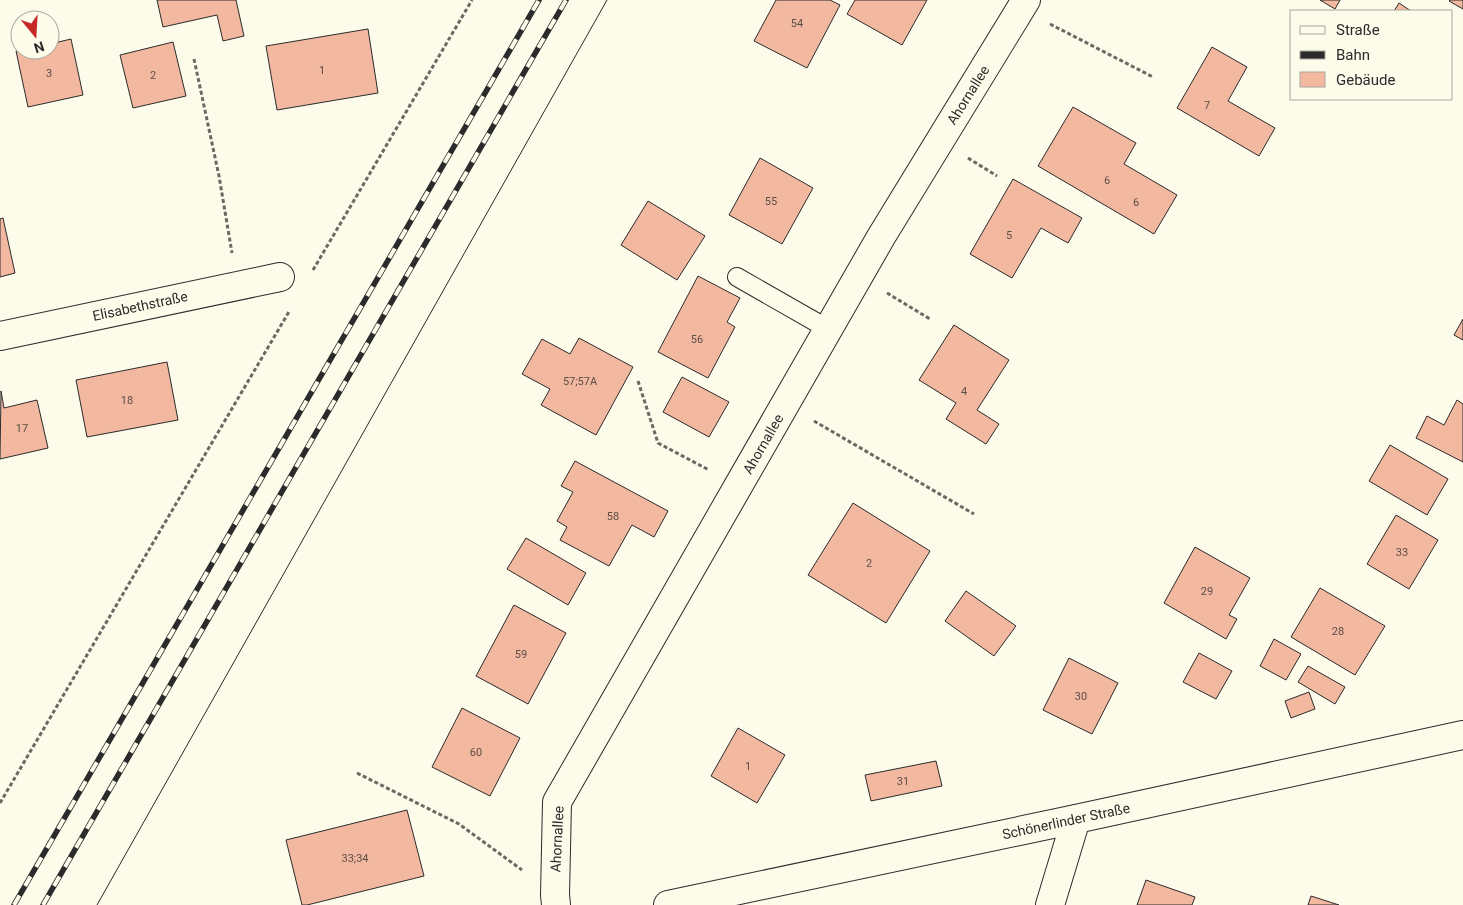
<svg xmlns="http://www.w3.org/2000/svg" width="1463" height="905" font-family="Roboto,sans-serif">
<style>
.building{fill:#f2b8a0;stroke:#2b2b2b}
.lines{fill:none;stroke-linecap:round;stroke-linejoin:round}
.lane-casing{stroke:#2b2b2b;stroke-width:20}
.street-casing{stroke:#2b2b2b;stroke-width:30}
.secondary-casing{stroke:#2b2b2b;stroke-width:30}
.path{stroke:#6a6964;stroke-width:3;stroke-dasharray:4 2.5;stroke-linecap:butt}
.lane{stroke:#fdfbea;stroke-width:18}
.street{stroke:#fdfbea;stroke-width:28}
.secondary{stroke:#fdfbea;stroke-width:28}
.tram{stroke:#2b2b2b;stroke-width:1}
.rail-casing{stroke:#2b2b2b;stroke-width:5.5}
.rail{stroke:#fdfbea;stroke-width:4;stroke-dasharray:11;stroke-linecap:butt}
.labels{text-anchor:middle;stroke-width:4;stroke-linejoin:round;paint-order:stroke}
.number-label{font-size:11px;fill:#5d4e48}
.street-label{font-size:14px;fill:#2b2b2b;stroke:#fdfbea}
</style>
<rect width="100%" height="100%" fill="#fdfbea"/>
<path class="building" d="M 157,0 L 236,0 L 244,36 L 223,41 L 217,15 L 163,27 Z
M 776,0 L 830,0 L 840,5 L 807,68 L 754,41 Z
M 855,0 L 927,0 L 902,45 L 847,14 Z
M 1320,0 L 1340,0 L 1335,9 Z
M 1450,0 L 1463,0 L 1463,9 L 1449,1 Z
M 1399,3 L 1411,11 L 1394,11 Z
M 368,29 L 378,93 L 277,110 L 266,46 Z
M 71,39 L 83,95 L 28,107 L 16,51 L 21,50 L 50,50 L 50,44 Z
M 173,42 L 186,96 L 133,108 L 120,55 Z
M 1212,47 L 1247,67 L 1228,101 L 1275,128 L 1259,156 L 1177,108 Z
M 1073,107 L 1136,143 L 1124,164 L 1177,195 L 1154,234 L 1038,166 Z
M 760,158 L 813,188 L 782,244 L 729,215 Z
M 1013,179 L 1082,218 L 1068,243 L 1041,228 L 1012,278 L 970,254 Z
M 648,201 L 705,236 L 677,280 L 621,245 Z
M 3,218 L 15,273 L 0,277 L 0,219 Z
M 698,276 L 740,298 L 727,322 L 735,327 L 708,378 L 658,352 Z
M 1463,319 L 1463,340 L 1454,335 Z
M 954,325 L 1009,360 L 977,410 L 999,424 L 986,444 L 946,419 L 956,403 L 919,380 Z
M 579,338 L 633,367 L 596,435 L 541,405 L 550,389 L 522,374 L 542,339 L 570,354 Z
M 167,362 L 178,420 L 87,437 L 76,380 Z
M 682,377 L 729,402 L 709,437 L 663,412 Z
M 1,391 L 4,408 L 37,400 L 48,448 L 0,459 Z
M 1457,400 L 1463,404 L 1463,462 L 1416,438 L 1427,416 L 1444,425 Z
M 1390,445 L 1448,479 L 1427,515 L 1369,481 Z
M 575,461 L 668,511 L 654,537 L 632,525 L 609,566 L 560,540 L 567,527 L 557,521 L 573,492 L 561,486 Z
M 853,503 L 930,551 L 886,623 L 808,575 Z
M 1396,515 L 1438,540 L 1409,589 L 1367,564 Z
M 526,538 L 586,573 L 568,605 L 507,569 Z
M 1195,547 L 1250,578 L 1229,615 L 1237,619 L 1226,639 L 1164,603 Z
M 1320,588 L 1385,626 L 1355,675 L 1291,637 Z
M 966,591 L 1016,626 L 994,656 L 945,621 Z
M 514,605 L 566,633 L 528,704 L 476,676 Z
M 1274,639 L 1301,654 L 1286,680 L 1260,666 Z
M 1199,653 L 1232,671 L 1216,699 L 1183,682 Z
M 1069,658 L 1118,683 L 1092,734 L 1043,710 Z
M 1308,666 L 1345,687 L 1335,704 L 1298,682 Z
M 1309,692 L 1315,709 L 1291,718 L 1285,701 Z
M 462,708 L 520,738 L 490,796 L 432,767 Z
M 738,728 L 785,755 L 757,803 L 711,776 Z
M 936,761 L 942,786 L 871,801 L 865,775 Z
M 407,810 L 424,876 L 307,905 L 302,905 L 286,840 Z
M 1146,880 L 1195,897 L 1192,905 L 1137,905 Z
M 1311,896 L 1339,905 L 1308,905 Z"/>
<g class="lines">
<defs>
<path id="lane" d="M 737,277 L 828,329"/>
<path id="street" d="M 0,336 L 280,277
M 556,905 L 555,895 L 557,802 L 881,237 L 1026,0
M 1050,905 L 1076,819"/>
<path id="secondary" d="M 668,905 L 1076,819 L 1463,735"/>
</defs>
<use href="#lane" class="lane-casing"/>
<use href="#street" class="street-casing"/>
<use href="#secondary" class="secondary-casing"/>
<path class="path" d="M 1050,24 L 1153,77
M 194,59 L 219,176 L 232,253
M 968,158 L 997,176
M 313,270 L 472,0
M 887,293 L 930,319
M 638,381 L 658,443 L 709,470
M 814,421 L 974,514
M 357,773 L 459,824 L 522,870
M 0,803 L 290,310"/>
<use href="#lane" class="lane"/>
<use href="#street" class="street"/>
<use href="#secondary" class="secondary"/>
<path class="tram" d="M 97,905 L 607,0"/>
<defs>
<path id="rail" d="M 14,905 L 539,0
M 43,905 L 566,0"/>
</defs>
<use href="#rail" class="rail-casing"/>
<use href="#rail" class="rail"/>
</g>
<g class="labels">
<g class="number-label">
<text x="797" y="27">54</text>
<text x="322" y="74">1</text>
<text x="49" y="77">3</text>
<text x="153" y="79">2</text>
<text x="1207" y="109">7</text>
<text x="1107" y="184">6</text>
<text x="771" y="205">55</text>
<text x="1136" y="206">6</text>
<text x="1009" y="239">5</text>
<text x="697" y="343">56</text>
<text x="580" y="385">57;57A</text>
<text x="964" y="395">4</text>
<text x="127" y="404">18</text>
<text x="22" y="432">17</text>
<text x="613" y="520">58</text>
<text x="1402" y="556">33</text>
<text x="869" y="567">2</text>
<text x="1207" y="595">29</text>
<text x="1338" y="635">28</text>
<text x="521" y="658">59</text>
<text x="1081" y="700">30</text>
<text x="476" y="756">60</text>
<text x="748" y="770">1</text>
<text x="903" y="785">31</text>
<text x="355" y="862">33;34</text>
</g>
<g class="street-label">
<text transform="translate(968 95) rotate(-58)" y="5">Ahornallee</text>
<text transform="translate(140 306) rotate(-12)" y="5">Elisabethstraße</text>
<text transform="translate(763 444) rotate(-60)" y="5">Ahornallee</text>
<text transform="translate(1066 821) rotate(-12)" y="5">Schönerlinder Straße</text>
<text transform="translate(557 839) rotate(-87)" y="5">Ahornallee</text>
</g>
</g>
<rect x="1290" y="10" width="162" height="90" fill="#fdfbea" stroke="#a9a89e"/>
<rect x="1300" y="26" width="25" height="8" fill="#fdfbea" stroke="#a9a89e"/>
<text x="1336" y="35" font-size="15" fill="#2b2b2b">Straße</text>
<rect x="1300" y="51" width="25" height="8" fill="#2b2b2b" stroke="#a9a89e"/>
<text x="1336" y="60" font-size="15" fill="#2b2b2b">Bahn</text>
<rect x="1300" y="72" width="25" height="15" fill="#f2b8a0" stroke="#a9a89e"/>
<text x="1336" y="85" font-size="15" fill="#2b2b2b">Gebäude</text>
<g transform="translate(35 35) rotate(162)"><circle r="24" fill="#fdfbea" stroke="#a9a89e"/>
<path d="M0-4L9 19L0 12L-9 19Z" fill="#c62828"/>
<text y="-8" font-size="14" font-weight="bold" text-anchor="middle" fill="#2b2b2b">N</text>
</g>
</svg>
